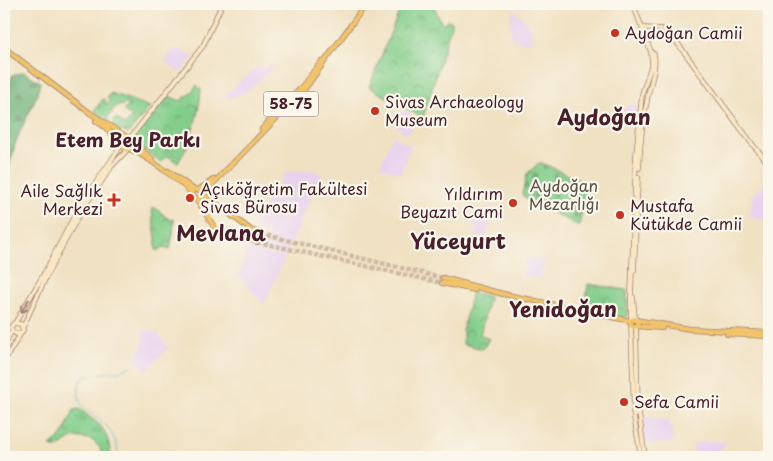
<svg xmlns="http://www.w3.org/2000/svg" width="773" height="461" font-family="'Playpen Sans',sans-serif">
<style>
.built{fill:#e8d2ee}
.grass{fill:url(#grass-tufts);stroke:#66765a}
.forest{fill:url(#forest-firs);stroke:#5a6850}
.cemetery{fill:url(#cemetery-stones);stroke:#66765a}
.park{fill:url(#park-crowns);stroke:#66765a}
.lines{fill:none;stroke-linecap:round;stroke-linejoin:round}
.stream{stroke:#62b3dd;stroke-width:1}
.primary-tunnel{stroke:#cfbaa4;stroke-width:4.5;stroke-dasharray:4.5 2;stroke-linecap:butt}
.secondary-casing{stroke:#9d8076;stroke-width:5.5}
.primary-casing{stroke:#9d8076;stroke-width:6}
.secondary{stroke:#f9e7c3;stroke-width:4}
.primary{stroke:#f1c36a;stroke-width:4.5}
.oneway{stroke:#a28377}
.poi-dot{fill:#c8321e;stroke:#fbf7ec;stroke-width:2}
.labels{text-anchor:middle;stroke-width:4.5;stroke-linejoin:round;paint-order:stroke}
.shield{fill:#fbf7ec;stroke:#7f6065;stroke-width:1}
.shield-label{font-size:15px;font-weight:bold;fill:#4a1f2b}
.poi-label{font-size:16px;fill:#4a1f2b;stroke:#fbf7ec;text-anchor:start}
.park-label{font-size:16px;fill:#5b5348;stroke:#fbf7ec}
.quarter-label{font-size:19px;font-weight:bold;fill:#4a1f2b;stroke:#fbf7ec}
.district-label{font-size:21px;font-weight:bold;fill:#4a1f2b;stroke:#fbf7ec}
</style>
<defs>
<pattern id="grass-tufts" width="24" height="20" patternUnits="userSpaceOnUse" patternTransform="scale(1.25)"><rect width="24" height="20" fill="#83cd8a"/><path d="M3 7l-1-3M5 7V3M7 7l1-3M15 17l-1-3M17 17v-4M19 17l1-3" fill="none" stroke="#6da671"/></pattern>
<pattern id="forest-firs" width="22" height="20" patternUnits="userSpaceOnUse" patternTransform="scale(1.25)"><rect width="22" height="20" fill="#6ab076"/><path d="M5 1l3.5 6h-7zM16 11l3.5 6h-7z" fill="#598f61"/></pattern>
<pattern id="cemetery-stones" width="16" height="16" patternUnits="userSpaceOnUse" patternTransform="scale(1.25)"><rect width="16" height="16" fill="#83cd8a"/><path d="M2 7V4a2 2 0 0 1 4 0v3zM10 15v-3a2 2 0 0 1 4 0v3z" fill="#6da671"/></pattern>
<pattern id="park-crowns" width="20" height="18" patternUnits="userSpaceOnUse" patternTransform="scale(1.25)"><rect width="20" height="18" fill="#83cd8a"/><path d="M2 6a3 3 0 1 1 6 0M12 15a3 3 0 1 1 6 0" fill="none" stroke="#6da671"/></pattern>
</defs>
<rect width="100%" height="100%" fill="#fbf7ec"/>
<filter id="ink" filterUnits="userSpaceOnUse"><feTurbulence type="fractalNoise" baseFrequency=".02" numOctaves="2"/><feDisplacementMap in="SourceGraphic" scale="10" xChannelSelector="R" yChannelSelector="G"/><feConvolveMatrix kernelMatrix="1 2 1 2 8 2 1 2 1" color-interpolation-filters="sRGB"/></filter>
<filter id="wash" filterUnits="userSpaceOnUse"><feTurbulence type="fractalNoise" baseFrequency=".0096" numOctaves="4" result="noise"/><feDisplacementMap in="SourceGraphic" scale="20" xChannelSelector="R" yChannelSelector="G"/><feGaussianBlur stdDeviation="1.12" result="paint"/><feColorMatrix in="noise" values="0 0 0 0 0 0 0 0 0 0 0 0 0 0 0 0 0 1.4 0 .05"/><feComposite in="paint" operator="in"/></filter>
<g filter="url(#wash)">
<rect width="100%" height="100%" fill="#f0e1c2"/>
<path class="built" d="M 513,9 L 532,28 L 531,42 L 520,43 L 518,39 L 512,40 L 510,20 Z
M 174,48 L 194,56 L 180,73 L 165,61 Z
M 271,63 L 273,67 L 251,89 L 239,96 L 227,98 L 224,96 L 258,66 L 262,70 Z
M 631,104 L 636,105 L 638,107 L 638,120 L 635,122 L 617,119 L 616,115 Z
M 403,110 L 417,118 L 407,135 L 393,123 Z
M 393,135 L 402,142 L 411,144 L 401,174 L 380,166 Z
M 313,170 L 322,175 L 308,202 L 309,203 L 264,305 L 239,276 L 250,242 L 264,247 L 269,234 L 253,228 L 271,194 L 274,195 L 286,172 Z
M 769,177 L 769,218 L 768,222 L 749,216 L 755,190 L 758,191 Z
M 490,206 L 497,211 L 484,238 L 475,235 L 477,228 L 472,222 Z
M 527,258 L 545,259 L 540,278 L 522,276 Z
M 144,330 L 155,332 L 162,338 L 168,347 L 147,371 L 134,359 L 145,340 L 143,339 Z
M 646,416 L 669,421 L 672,428 L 673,443 L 645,444 L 642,417 Z
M 726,441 L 717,457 L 705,457 L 694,454 L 694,442 Z"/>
<path class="grass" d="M 111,93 L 150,107 L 128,134 L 112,126 L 115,123 L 113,120 L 116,118 L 125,125 L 132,117 L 124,111 L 128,105 L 125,103 L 122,106 L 119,105 L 115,107 L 107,119 L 109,120 L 108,122 L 94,111 L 103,99 L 106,100 L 104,104 L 108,103 L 110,100 L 107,98 Z
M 79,409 C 102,426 107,427 111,457 L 101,457 C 104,449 96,443 90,439 L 74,437 L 57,448 L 50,446 L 62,436 L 74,410 Z"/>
<path class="forest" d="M 24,72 L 41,82 C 36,103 23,122 16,142 C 12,154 11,165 4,175 L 4,109 L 8,97 L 12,75 Z"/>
<path class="cemetery" d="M 539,163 L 542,163 L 587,184 L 579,226 L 525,198 L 522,194 L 527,174 Z"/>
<path class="park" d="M 402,4 L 437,4 L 437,6 L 434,7 L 442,24 L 449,20 L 452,22 L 423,118 L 369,87 Z
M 197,85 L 201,89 C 200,112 190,144 178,163 L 168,156 L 161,162 L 136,144 L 134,137 L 169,96 L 180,101 L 190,94 Z
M 154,207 L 170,220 L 174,219 L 173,234 L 170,249 L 163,247 L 159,250 L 156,250 L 156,238 L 152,211 Z
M 588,284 L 626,290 L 627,292 L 627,318 L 584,310 Z
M 472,292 L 488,296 L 489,298 L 480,335 L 489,339 L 483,349 L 463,344 L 463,332 L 462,331 Z"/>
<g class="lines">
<path class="stream" d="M 119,457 C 117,446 115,437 108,428 C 94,408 73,415 80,381 C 98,368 112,377 131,366"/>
</g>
</g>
<g filter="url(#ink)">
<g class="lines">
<path class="primary-tunnel" d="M 261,234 L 443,278
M 257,242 L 442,283"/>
<defs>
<path id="secondary" d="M 644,28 L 661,29 L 670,33 L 753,145 L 769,164
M 130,138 L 203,46 L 222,4
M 639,168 C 640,145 642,123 647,101 C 649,85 657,70 654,54
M 634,270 L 638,177
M 633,297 L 635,320
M 631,321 L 631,295 L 636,155 L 642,94 L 652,63 L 651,52 L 633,4
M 15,323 L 45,272 L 79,207 L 117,152 L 121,144
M 631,325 L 634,410
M 636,326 L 638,410
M 23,327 L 47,275 L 80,213 L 112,166 L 128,149
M 4,346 L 12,330
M 4,361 L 23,330 L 21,324 L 14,323 L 11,327 L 12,331 L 16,334 L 20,333
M 639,413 L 645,457
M 634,415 L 638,414 L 638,410 L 634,410 L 633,412 L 641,457"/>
<path id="primary" d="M 4,48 L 90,113 L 127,137
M 96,121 L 105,127 L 121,144
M 262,129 L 300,89 L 321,62
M121 143a6 6 0 1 1 12 0a6 6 0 1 1-12 0Z
M 132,141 L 152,159
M 129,149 C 147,156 187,185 198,201 C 204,211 210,221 217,231 L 241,236 L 257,242
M 168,171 L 193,189 L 201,191 L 202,197 L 196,199
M 198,190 L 213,180
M 203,194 L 304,90 L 366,4
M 203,194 L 251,230 L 261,234
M 443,278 L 503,294 L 631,321
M 442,283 L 475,290
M630.5 323a3.5 3.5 0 1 1 7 0a3.5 3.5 0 1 1-7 0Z
M 636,320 L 690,329 L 769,333
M 636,326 L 662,328
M 727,334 L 769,336"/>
</defs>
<use href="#secondary" class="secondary-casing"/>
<use href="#primary" class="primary-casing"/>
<use href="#secondary" class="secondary"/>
<use href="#primary" class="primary"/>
</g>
<defs><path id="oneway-shaft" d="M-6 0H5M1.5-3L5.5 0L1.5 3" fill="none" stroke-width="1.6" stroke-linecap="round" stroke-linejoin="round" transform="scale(1.25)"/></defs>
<use class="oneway" href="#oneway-shaft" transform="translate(25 306) rotate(120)"/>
</g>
<g class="poi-dot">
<circle cx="615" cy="33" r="5"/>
<circle cx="375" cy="111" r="5"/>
<circle cx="190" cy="198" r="5"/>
<path d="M111.5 192.5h5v5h5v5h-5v5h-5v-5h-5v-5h5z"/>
<circle cx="513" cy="203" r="5"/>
<circle cx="620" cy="215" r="5"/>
<circle cx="624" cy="402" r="5"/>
</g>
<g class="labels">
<rect class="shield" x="263.5" y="91.5" width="55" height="25" rx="4"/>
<g class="shield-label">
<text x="291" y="109">58-75</text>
</g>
<g class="poi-label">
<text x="625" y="39">Aydoğan Camii</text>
<text x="385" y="108">Sivas Archaeology<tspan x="385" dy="18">Museum</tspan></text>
<text x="200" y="195">Açıköğretim Fakültesi<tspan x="200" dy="18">Sivas Bürosu</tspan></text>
<text x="103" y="197" text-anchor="end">Aile Sağlık<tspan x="103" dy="18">Merkezi</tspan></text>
<text x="503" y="200" text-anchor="end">Yıldırım<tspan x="503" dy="18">Beyazıt Cami</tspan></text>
<text x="630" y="212">Mustafa<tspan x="630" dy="18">Kütükde Camii</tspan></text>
<text x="634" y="408">Sefa Camii</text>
</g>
<g class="park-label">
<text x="564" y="192">Aydoğan<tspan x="564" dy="18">Mezarlığı</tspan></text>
</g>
<g class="quarter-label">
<text x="128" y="147">Etem Bey Parkı</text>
</g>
<g class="district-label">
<text x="604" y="125">Aydoğan</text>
<text x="221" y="241">Mevlana</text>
<text x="458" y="249">Yüceyurt</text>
<text x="563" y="317">Yenidoğan</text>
</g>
</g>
<rect width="773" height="461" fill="none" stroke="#fbf7ec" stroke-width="20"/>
</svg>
